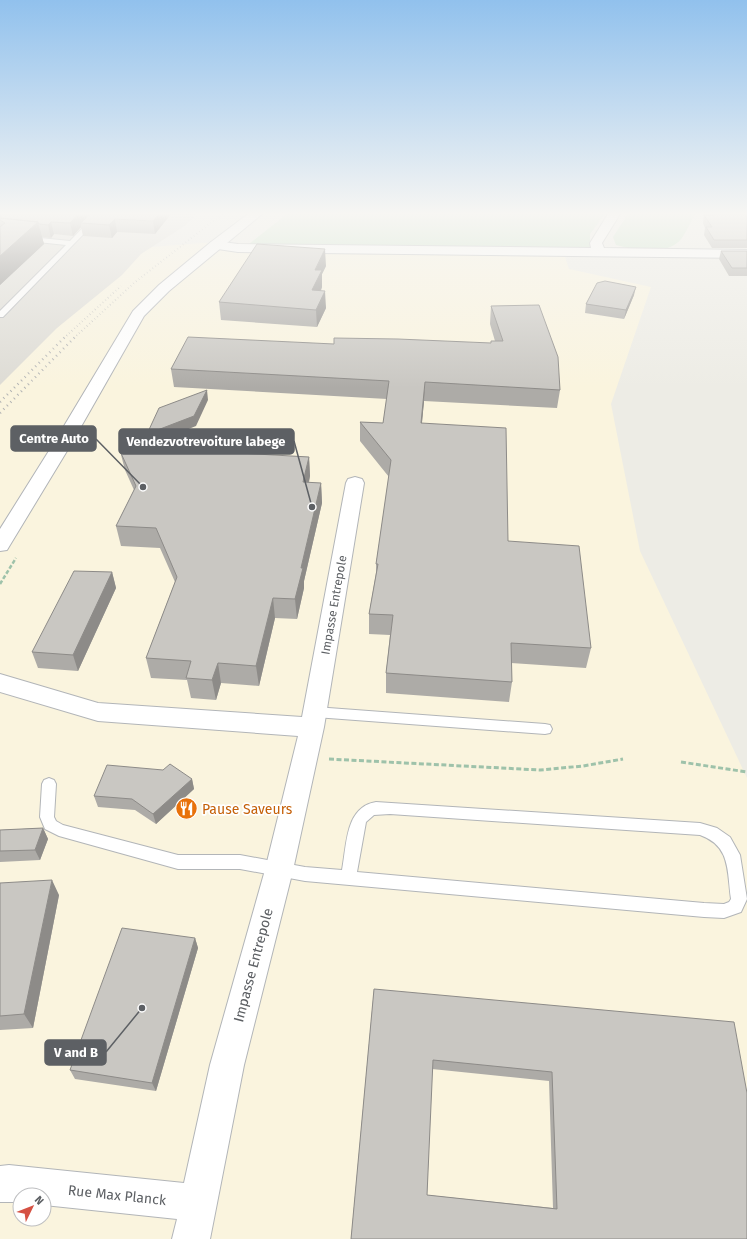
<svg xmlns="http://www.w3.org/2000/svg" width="747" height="1239" font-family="'Fira Sans',sans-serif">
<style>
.commercial{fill:#faf4de;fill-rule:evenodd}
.education{fill:#dddbd4}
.green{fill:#c5e2c5}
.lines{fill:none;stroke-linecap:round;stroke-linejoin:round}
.lane-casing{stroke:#b2b5b8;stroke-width:2}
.street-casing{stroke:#b2b5b8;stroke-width:2}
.secondary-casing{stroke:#b1b4b8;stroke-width:2}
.path-far1{stroke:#9ec2aa;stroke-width:2.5;stroke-dasharray:4 2;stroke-linecap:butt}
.path{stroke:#9ec2aa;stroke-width:3;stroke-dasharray:5 2.5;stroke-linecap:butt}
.lane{fill:#fff;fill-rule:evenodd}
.street{fill:#fff;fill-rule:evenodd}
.secondary{fill:#fff;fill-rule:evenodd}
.rail-far1{stroke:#b3b4b4;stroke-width:2;stroke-dasharray:0.5 3;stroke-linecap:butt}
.rail{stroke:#b3b4b4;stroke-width:2.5;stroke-dasharray:1 4;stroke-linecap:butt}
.wall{fill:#adaba7;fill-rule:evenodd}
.shaded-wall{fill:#8d8b88}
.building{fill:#c9c7c2;stroke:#8d8b88;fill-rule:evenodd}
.labels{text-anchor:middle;stroke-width:3.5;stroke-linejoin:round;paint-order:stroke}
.street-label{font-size:12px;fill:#5d6064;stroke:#fff}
.near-food-label{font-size:14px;fill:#c56008;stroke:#fff;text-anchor:start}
.near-street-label{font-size:14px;fill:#5d6064;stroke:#fff}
.leader{fill:none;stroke:#5d6064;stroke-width:1.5}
.callout-dot{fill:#5d6064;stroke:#fff;stroke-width:1.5}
.callout{fill:#5d6064;stroke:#5d6064;stroke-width:1.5}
.callout-label{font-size:13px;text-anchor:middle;font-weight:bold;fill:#fff}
</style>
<rect width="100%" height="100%" fill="#edece5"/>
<path class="commercial" d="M 0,238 L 152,247 L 202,243 L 562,248 L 569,269 L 651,287 L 611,404 L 640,551 L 747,778 L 747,1239 L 0,1239 ZM 20,1195 L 44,1195 L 44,1219 L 20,1219 Z"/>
<path class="education" d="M 0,214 L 196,214 L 186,225 L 141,254 L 122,275 L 57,328 L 0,385 Z"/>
<path class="green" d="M 287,214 L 605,214 L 590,234 L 590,248 L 249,244 Z
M 628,214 L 695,214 C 691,221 683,240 677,243 C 661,255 635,250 616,245 L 613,237 Z"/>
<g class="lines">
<defs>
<path id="lane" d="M 96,214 L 103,214 L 3,317 L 0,317 L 0,311 L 66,245 L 0,238 L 0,234 L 70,241 Z
M 315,707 L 545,724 L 550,725 L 552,729 L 550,733 L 545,734 L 315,717 L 310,716 L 308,712 L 310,708 Z
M 49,778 L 54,780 L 56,784 L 54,817 L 56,821 L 63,825 L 178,855 L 240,855 L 305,867 L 342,870 C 347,845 345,807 376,802 L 700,823 L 717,828 L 730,837 L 740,855 L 747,899 L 741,912 L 724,918 L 704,917 L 305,881 L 240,869 L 178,869 L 59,836 L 45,829 L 40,817 L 42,784 L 44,780 ZM 390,814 L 700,835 C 731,846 727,871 731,899 L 729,902 L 724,904 L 704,903 L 357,872 L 366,822 L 374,815 Z"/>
<path id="street" d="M 608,214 L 620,214 L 602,243 L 604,248 L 747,250 L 747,258 L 238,252 L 211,248 L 209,245 L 211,242 L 215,241 L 238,244 L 591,248 L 590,243 Z
M 355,477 L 362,479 L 364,483 L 324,727 L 293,870 L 244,1065 L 210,1239 L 172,1239 L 177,1219 L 44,1205 L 44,1195 L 20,1195 L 20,1202 L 0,1202 L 0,1166 L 9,1165 L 184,1183 L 210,1065 L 265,870 L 298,736 L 98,721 L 0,692 L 0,674 L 98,703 L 302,717 L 346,483 L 348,479 Z"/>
<path id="secondary" d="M 248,214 L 262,214 L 169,291 L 144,316 L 70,446 L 10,545 L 7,550 L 0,551 L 0,529 L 52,446 L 133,311 L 159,285 L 211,242 Z"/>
</defs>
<use href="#lane" class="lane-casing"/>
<use href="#street" class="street-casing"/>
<use href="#secondary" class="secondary-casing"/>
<path class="path-far1" d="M 0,584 L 16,558"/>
<path class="path" d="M 329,759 L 540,770 L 583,766 L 623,759
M 681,762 L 747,772"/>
<use href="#lane" class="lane"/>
<use href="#street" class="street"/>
<use href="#secondary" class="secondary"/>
<path class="rail-far1" d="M 64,338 L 121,286
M 74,338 L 134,283 L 222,214"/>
<path class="rail" d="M 0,402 L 65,337
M 0,413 L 75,337"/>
</g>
<path class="wall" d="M 0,214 L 171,214 L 155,234 L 117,232 L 112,238 L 83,236 L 81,227 L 73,236 L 54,234 L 51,238 L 42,237 L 44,244 L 0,285 Z
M 705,214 L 747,214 L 747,248 L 712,248 L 704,235 L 705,228 L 703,223 L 704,215 L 706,215 Z
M 721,251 L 747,251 L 747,276 L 729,276 L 719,259 Z
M 326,266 L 322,274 L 322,287 L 321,291 L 326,308 L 317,327 L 221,320 L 219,302 Z
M 634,295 L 624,319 L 585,313 L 586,304 Z
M 491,306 L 560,390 L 557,408 L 424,401 L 422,423 L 508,541 L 591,648 L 586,668 L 511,663 L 512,682 L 509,702 L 386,693 L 386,673 L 390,635 L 369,634 L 369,614 L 376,573 L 376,564 L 389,477 L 360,441 L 360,422 L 383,423 L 387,399 L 174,387 L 171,369 L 334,344 L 491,343 L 495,341 L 490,324 Z
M 120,451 L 309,457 L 310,476 L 309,483 L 321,483 L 322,503 L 304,581 L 304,588 L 297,619 L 275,618 L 259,686 L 221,683 L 216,700 L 191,698 L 187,680 L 151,678 L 146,658 L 175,582 L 160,548 L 121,546 L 116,526 L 134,490 L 125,470 Z
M 112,572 L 116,588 L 78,671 L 38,668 L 32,652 Z
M 192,779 L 194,789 L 156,824 L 135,810 L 98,807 L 94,796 Z
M 43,828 L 48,839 L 40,860 L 0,862 L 0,830 Z
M 0,883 L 59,895 L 33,1028 L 0,1030 Z
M 195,938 L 198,948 L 156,1091 L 75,1079 L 70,1070 Z
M 374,989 L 747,1093 L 747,1239 L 351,1239 ZM 432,1069 L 549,1081 L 553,1208 L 427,1195 Z"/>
<path class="shaded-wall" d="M 78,214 L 94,214 L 81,223 L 81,227 L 73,236 L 70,223 Z
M 159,214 L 171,214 L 155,234 L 153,221 Z
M 115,219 L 117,232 L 112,238 L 109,225 Z
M 38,222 L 44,244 L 0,285 L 0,256 Z
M 51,222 L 54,234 L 51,238 L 48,225 Z
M 325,249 L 326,266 L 322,274 L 322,287 L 313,307 L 312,290 L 315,270 Z
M 636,287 L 634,295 L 624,319 L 626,310 Z
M 325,291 L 326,308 L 317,327 L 316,310 Z
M 425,382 L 424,401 L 420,442 L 421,423 Z
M 207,390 L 208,400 L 196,426 L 149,445 L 147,434 Z
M 309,457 L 310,476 L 304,502 L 303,482 Z
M 321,483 L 322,503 L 304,581 L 304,588 L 297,619 L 295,599 L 301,568 Z
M 112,572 L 116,588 L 78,671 L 73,655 Z
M 273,598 L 275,618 L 259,686 L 256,666 Z
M 218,663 L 221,683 L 216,700 L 212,680 Z
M 192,779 L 194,789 L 156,824 L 153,814 Z
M 43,828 L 48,839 L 40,860 L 35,850 Z
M 52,880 L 59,895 L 33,1028 L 24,1014 Z
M 195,938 L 198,948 L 156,1091 L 152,1083 Z"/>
<path class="building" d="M 0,214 L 78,214 L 70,223 L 51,222 L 48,225 L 39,224 L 38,222 L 0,218 Z
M 90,214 L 159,214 L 153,221 L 115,219 L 109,225 L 81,223 Z
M 713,214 L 747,214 L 747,240 L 714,240 L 706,227 L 712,227 L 704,215 L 713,215 Z
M 0,218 L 38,222 L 0,256 L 0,227 L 5,223 L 0,220 Z
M 257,244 L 325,249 L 315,270 L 322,270 L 312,290 L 325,291 L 316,310 L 219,302 Z
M 721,251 L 747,251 L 747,268 L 732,268 Z
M 605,281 L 636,287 L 626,310 L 586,304 L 597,283 Z
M 539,305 L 558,357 L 560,390 L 425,382 L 421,423 L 506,428 L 508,541 L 579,546 L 591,648 L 511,643 L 512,682 L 386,673 L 393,615 L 369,614 L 378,564 L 376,564 L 391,460 L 360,422 L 383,423 L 389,381 L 171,369 L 188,337 L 334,344 L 334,338 L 398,339 L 491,343 L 491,341 L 503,341 L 491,306 Z
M 207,390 L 194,416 L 147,434 L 159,408 Z
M 132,447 L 309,457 L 303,482 L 321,483 L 301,568 L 303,568 L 295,599 L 273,598 L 256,666 L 218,663 L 212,680 L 186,678 L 191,661 L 146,658 L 177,577 L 156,528 L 116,526 L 136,486 L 120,451 Z
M 74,571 L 112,572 L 73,655 L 32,652 Z
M 170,764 L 192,779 L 153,814 L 132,799 L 94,796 L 107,765 L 163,770 Z
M 43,828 L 35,850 L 0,851 L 0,830 Z
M 52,880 L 24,1014 L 0,1016 L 0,883 Z
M 122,928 L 195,938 L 152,1083 L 70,1070 Z
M 374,989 L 734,1022 L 747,1093 L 747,1239 L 351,1239 ZM 433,1060 L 552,1072 L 557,1209 L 427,1195 Z"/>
<linearGradient id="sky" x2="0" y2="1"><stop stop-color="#91c1ed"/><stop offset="0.55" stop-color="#f7f6f3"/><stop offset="1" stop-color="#f7f6f3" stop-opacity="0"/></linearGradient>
<rect width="747" height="388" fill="url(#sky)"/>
<defs>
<symbol id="restaurant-disc" viewBox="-11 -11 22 22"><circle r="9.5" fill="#e8710a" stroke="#fff"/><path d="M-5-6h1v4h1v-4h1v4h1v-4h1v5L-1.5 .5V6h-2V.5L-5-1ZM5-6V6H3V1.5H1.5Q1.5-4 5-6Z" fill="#fff"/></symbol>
</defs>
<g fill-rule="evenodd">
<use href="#restaurant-disc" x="174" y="796" width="25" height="25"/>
</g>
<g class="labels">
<g class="street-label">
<text transform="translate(334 605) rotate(-80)" y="4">Impasse Entrepole</text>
</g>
<g class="near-food-label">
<text x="202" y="814">Pause Saveurs</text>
</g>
<g class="near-street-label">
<text transform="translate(253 965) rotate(-75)" y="5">Impasse Entrepole</text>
<text transform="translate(117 1195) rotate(6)" y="5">Rue Max Planck</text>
</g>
</g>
<path class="leader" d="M143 487L96 439M312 507L294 441M142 1008L106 1052"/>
<g class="callout-dot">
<circle cx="143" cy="487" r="4"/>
<circle cx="312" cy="507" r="4"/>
<circle cx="142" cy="1008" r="4"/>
</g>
<g class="callout">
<rect x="11" y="426" width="85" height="25" rx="4"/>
<rect x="119" y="429" width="175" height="25" rx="4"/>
<rect x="45" y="1040" width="61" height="25" rx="4"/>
</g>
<g class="callout-label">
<text x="54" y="443">Centre Auto</text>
<text x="206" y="446">Vendezvotrevoiture labege</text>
<text x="76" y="1057">V and B</text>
</g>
<g transform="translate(32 1207) rotate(47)"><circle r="19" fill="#ffffff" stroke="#bebfc1"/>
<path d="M0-3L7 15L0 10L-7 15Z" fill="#d55143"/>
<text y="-6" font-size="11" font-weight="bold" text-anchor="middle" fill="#5d6064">N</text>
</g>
</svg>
